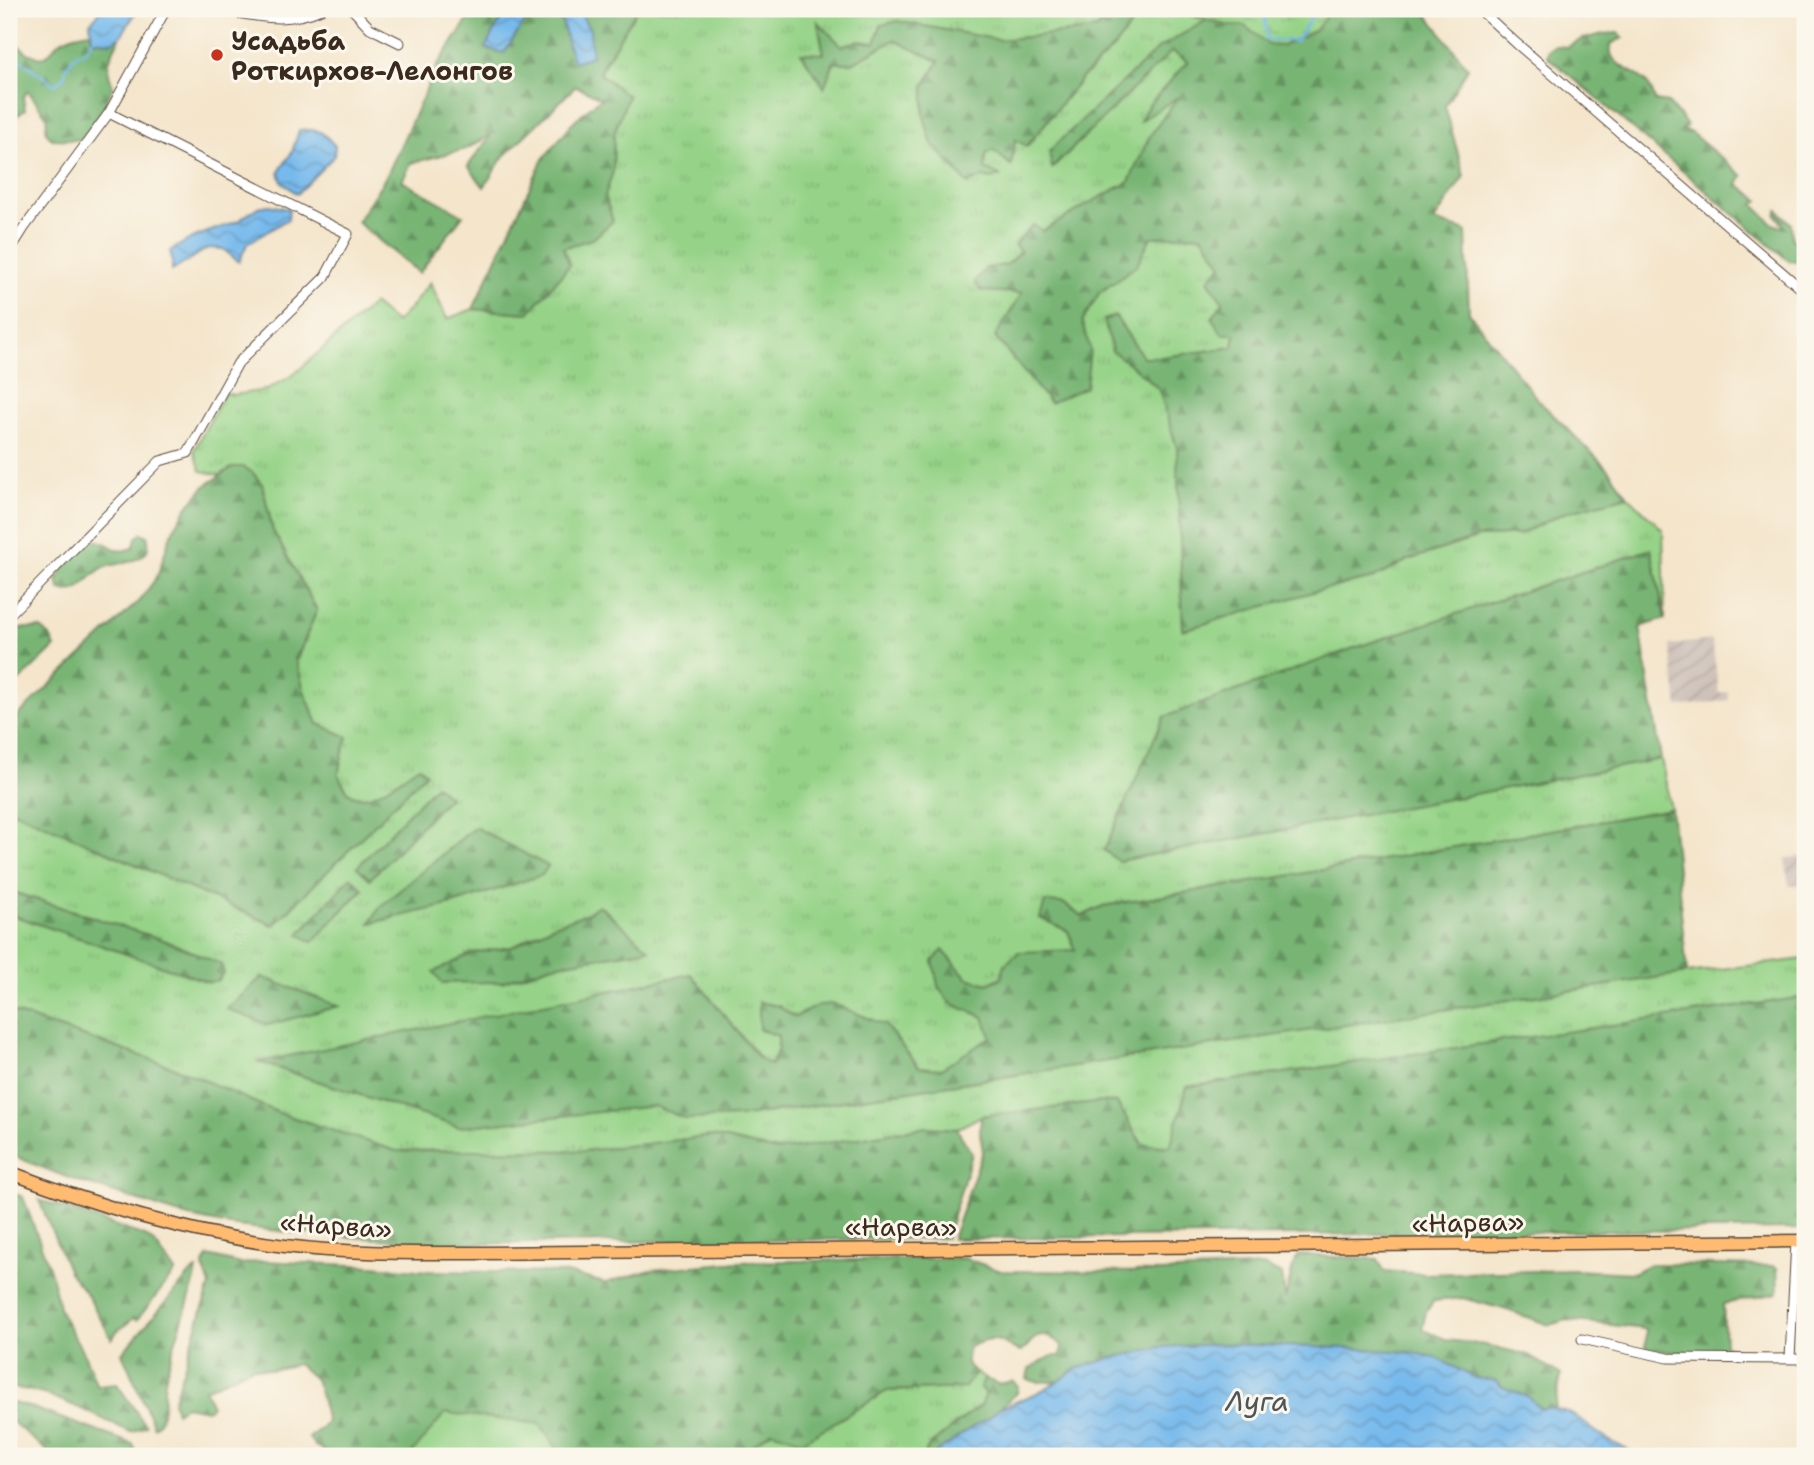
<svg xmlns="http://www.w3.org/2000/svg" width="1814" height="1465" font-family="'Shantell Sans',sans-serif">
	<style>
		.industrial { fill: url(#industrial-furrows) }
		.grass { fill: url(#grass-tufts); stroke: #687e53; stroke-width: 2; fill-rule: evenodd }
		.forest { fill: url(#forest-firs); stroke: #5a7049; stroke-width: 2 }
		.wetland { fill: url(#wetland-marsh); stroke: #687e53; stroke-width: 2 }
		.park { fill: #96d388; stroke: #687e53; stroke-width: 2 }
		.water { fill: url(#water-waves); stroke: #587285; stroke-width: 2 }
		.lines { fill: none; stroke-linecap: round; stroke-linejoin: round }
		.stream { stroke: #76b9ec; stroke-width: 2.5 }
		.minor-casing { stroke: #574638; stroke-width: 11 }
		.highway-casing { stroke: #574638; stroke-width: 15 }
		.minor { stroke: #fff; stroke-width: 9 }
		.highway { stroke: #ffbb71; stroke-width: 12 }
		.poi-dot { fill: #c8321e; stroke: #fbf7ec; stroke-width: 2.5 }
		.labels { text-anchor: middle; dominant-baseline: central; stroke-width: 6; stroke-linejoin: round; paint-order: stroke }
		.poi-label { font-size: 26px; font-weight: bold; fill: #3b2a1e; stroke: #fbf7ec; text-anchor: start }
		.street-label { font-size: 26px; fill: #3b2a1e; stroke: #fbf7ec }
		.water-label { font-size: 28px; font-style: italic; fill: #4d555c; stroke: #fbf7ec }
	</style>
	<defs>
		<pattern id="industrial-furrows" width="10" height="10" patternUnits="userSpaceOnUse" patternTransform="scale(1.75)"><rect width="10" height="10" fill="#cec1ba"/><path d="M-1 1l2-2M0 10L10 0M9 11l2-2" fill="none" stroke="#b2a69f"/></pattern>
		<pattern id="grass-tufts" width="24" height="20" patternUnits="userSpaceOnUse" patternTransform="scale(1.75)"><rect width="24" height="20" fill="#96d388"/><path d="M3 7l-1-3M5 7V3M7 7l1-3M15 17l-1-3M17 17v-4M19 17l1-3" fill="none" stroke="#82b575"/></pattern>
		<pattern id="forest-firs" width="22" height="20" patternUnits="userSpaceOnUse" patternTransform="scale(1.75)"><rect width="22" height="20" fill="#78b574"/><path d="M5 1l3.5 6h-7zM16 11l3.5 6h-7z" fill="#64935f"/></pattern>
		<pattern id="wetland-marsh" width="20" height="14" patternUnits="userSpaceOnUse" patternTransform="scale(1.75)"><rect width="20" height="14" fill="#96d388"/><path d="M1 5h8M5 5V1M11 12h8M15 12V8" fill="none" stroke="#82b575"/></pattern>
		<pattern id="water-waves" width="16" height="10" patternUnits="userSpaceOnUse" patternTransform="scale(1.75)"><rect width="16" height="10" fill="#76b9ec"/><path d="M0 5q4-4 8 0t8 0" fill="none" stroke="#6297bf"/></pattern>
	</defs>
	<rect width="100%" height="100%" fill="#fbf7ec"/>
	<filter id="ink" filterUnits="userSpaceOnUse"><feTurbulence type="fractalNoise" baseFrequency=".0143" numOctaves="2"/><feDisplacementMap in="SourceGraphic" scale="14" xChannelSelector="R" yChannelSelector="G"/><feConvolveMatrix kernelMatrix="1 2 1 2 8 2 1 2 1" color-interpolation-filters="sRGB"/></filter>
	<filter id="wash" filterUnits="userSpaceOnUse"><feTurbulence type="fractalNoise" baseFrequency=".00686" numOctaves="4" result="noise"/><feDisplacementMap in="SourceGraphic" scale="28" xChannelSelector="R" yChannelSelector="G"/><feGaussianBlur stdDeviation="1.57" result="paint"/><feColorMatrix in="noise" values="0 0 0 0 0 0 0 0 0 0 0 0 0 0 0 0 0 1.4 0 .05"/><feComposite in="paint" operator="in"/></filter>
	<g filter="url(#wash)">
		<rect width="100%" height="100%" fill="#f4e5cb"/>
		<g class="industrial">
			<path d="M1712,640L1719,693L1728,692L1729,700L1678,707L1670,645Z"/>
			<path d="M1802,856L1805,884L1789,886L1785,859Z"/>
		</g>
		<g class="grass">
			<path d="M637,9H1112L1098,29L1000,40L897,21L875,43L858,41L842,46L818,23L824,55L803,53L824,86L834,63H852L894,40L939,61L924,86L983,177L991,179L998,175L985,169L986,154L993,150L1011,165L1015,139L1027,146L1081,79L1114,47L1138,16L1147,9H1171L1172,15L1187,14L1207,20L1159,48L1053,168L1171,51L1188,61L1148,106L1142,120L1179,95L1150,136L1129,182L1097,199L1043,231L1006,265L986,268L981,291L1023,293L1090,349L1082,322L1099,293L1137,265L1151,236L1202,235L1223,265V302L1236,334L1233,347L1163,357H1143L1115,316L1137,370L1159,389L1177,448L1183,630L1316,591L1374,578L1408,560L1479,537L1520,534L1566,512L1628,496L1663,530L1665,619L1651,549L1104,850L1119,861L1661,759L1671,809L1312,872L1103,906L1082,916L1063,903L1040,918L1068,931L1075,950L1051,952L987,984L967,978L952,960L950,1003L984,1017L991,1037L941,1070L919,1067L885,1025L819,1005L795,1017L778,1006V1050L771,1065L759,1058L690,974L261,1063L459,1127L654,1106L686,1119L738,1117L1687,973L1805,959V997L1187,1087L1171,1147L1142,1144L1117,1103L981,1116L957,1129L927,1127L777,1151L713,1136L584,1151L473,1150L396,1151L279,1113L176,1068L9,1011V914L209,982L196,953L81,913L9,891V809L274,925L373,796C356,801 343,794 339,776C338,767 345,746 347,737L318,724L304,691L296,661L317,610L273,531L262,484L233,467L220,475L201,471L194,450L225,393L234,395L266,390L292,376L373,304L396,323L411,307L430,282L447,319L473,309L529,313L562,248L594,238L605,196L613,171L614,133L628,96L599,73ZM542,875L452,904L370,923ZM351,878L363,890L312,941ZM599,905L647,949L553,965L501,982L472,953L512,947L552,926L588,913Z"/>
			<path d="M976,1373L985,1379L980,1387L986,1393L982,1404L930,1445L923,1456H738L772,1431L803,1441L887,1391L964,1388Z"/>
		</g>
		<g class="forest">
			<path d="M475,9H507L486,47L504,52L525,21L546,9L562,21L568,46L590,30L578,9H637L599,73L628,96L614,133L613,171L605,196L613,221L594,238L563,248L570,265L529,313L473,309L543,159L575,120L601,98L576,86L503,157L484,187L468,166L491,135L466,149L411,163L402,181L463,215L419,273L357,222L388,173L437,66Z"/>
			<path d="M1112,9H1147L1138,16L1114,47L1081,79L1027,146L1015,140L1011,165L993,150L986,154L985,169L1000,176L991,179L983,177L968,184L931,142L924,116V86L939,61L894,40L852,63H834L824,87L801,53L824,54L818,22L842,46L858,41L875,43L881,25L897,21L1000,40L1097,29Z"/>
			<path d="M1327,9H1423L1468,68L1445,106L1464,176L1434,221L1466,231L1469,313L1538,400L1606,467L1628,496L1566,512L1520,534L1479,537L1408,560L1374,578L1316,591L1183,630L1177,448L1159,389L1137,370L1112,351L1104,320L1115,316L1143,357H1163L1233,347L1235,334H1222L1212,318L1223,302L1208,280L1222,265L1202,235L1151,237L1137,265L1099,293L1082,322L1090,349L1086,387L1050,403L995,337L1022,293L981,291L975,282L986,268L1006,265L1021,252L1014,245L1033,225L1043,231L1097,199L1129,182L1150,136L1178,97L1140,121L1148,106L1188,62L1172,51L1052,168L1049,151L1159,48L1207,20L1230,26H1245L1269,45L1324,20Z"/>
			<path d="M90,32L92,40L111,42L121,36C111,55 103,65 113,86C105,107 94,123 81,140L52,139L46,132L47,117L28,91L23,97L25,110L9,121V38L28,53L40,58C52,54 49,52 57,44C66,36 79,34 90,32Z"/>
			<path d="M1618,33L1623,38L1612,43C1604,65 1633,69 1645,81C1651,87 1653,93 1655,101L1668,103L1687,125L1683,130L1691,133L1743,176L1738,184L1759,200L1754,205L1773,224L1785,228L1776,215L1778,210L1791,224L1792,239L1805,248V263L1802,261H1789L1547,56L1548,50L1554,46L1567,47L1583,39L1603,34Z"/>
			<path d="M233,467H244L253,473L262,484L273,531L317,610L296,661L304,691L318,724L348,737C345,746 338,766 339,775C340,779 342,782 344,785C358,817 401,777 419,766L426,773L274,925L9,809V724L140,600L157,577L171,534L188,506L205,486Z"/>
			<path d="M142,533L147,536C156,565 118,561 103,568C86,576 82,596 60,590L57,580C64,567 83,534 102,542C117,548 115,554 133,548L137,537Z"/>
			<path d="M1651,549L1665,619L1640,627L1661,759L1118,861L1104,850L1164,717L1351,649Z"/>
			<path d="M21,628H41L50,636L55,647L9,691V632Z"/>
			<path d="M436,785L449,797L370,879L357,867Z"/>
			<path d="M1671,809L1687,973L738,1117L686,1119L654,1106L459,1127L259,1062L691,974L759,1058L771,1065L778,1050V1036L759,1029V1002L778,1006L795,1017L819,1005L834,1004L885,1025L919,1067L941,1069L991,1037L984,1017L950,1003L938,986L933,961L943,950L967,978L987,984L1002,978L1004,965L1019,952L1075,950L1068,931L1040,918L1045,902L1063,903L1082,916L1103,906L1312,872Z"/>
			<path d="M475,827L548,866L542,875L452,904L370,923L380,907Z"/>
			<path d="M351,877L363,889L312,942L299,934Z"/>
			<path d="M9,891L164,940L221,964L224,973L217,981L209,982L9,914Z"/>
			<path d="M599,905L649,949L553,965L501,982L442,983L434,972L472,953L512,947L552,926L588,913Z"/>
			<path d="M262,977L339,1006L268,1025L227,1009Z"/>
			<path d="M1805,997V1229L952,1239L983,1151L980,1133L981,1116L1103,1102L1117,1103L1142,1144L1170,1147L1187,1087Z"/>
			<path d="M9,1011L176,1068L279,1113L396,1151L473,1150L584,1151L713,1136L777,1151L927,1127L957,1129L972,1154L946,1238L448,1244L286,1232L229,1225L189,1217L66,1177L9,1154Z"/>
			<path d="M9,1192L23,1197L50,1270L60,1311L85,1356L97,1386L117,1384L146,1426L131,1432C99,1418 43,1387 9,1388Z"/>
			<path d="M39,1200L68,1209L147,1237L157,1246L175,1272L137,1320L134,1318L117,1331L112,1339L86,1293L69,1272Z"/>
			<path d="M1299,1255L1378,1259L1384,1271L1426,1274L1574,1270L1633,1273L1650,1264L1773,1266L1777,1268L1778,1293L1723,1304L1725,1345L1737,1350L1736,1355L1671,1352L1646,1348V1329L1567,1320L1549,1325L1507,1310L1463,1298L1434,1301L1426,1312L1422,1329L1447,1340L1485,1345L1528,1355L1561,1375L1555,1408L1551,1407L1541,1409L1529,1397L1502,1387L1497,1381L1475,1378L1434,1357L1408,1352L1345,1348L1221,1344L1162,1347L1112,1358L1076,1369L1059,1381L1037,1382L1027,1379L1029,1369L1052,1356H1061L1062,1345C1054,1339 1043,1332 1034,1339C1027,1344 1028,1349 1020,1352C996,1339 996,1335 969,1347C966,1359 964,1365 976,1373L964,1388L887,1391L803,1441L772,1431L738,1456H562L540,1424L445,1413L410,1456H323L324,1450L315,1446L309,1438L327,1423L321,1397L315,1379L298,1364L272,1370L253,1367L205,1389L212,1406L207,1410L185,1406L176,1412L173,1402L210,1285L203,1267L208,1256L241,1264L261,1261L372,1266L428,1271L567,1273L605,1283L651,1270L738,1262L964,1258L1001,1271L1162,1272L1263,1266L1282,1274L1285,1299L1294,1263Z"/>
			<path d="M197,1270C189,1308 172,1343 165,1381C162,1395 167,1417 154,1427L122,1353L191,1273Z"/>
			<path d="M985,1379L999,1384L1013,1381L1018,1387L1017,1393L988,1419L972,1427L932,1456H923L930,1445L982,1404L986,1393L980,1387Z"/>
			<path d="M9,1402L33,1408L133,1444L137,1456H134L131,1452L128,1454V1456H53L9,1419Z"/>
		</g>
		<path class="wetland" d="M1171,9H1327L1324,20L1315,30L1283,46L1269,45L1245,26H1230L1187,14L1172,15Z"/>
		<path class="park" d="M445,1413L540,1424L562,1456H410Z"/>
		<g class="water">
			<path d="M99,9H138L121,36L112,42L92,40L90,22L98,15Z"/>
			<path d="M507,9H545L525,21L504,53L485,48Z"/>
			<path d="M546,9H578L590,30L592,56L574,62L568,46L562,21Z"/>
			<path d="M299,130C319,129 322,131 335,146L334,156L297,194L282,182L279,172L292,152Z"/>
			<path d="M269,205L289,209L288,219L247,244L239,262L223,249L208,248L172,271V259L170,251L192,238L238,221L258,207Z"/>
			<path d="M1221,1344L1345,1348L1408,1352L1435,1357L1475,1378L1497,1381L1502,1387L1529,1397L1541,1409C1567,1403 1585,1426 1605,1438C1617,1445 1629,1450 1640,1456H932L972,1427L988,1419L998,1409L1037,1393L1059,1381L1076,1369L1112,1358L1162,1347Z"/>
		</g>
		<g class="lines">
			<g class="stream">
				<path d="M1264,9L1267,40L1296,41L1317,9"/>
				<path d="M9,52L55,85L64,77L66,68L77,53L85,52L92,40"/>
			</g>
		</g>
	</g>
	<g filter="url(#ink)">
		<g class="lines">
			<defs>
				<g id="minor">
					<path d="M217,9C253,16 287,25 321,9"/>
					<path d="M352,9L370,28L400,43"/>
					<path d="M1479,9L1516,43L1805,292"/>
					<path d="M9,252L24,228L109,113L166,9"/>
					<path d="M9,615L160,461L188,453L238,363L325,277L348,234L109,113"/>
					<path d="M1582,1339L1668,1358L1805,1359"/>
					<path d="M1790,1358L1796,1242"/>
				</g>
				<path id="highway" d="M9,1172C97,1206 191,1234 285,1246C350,1254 416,1253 482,1253L1805,1241"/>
			</defs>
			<use href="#minor" class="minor-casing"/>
			<use href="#highway" class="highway-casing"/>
			<use href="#minor" class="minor"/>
			<use href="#highway" class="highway"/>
		</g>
	</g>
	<circle class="poi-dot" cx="217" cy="55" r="7"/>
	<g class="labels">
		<g class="poi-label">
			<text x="231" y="40">Усадьба<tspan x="231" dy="30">Роткирхов-Лелонгов</tspan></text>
		</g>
		<g class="street-label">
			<text transform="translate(1468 1222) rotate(-1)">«Нарва»</text>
			<text transform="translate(336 1225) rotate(4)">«Нарва»</text>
			<text x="901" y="1226">«Нарва»</text>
		</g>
		<g class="water-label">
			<text x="1257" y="1401">Луга</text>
		</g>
	</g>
	<rect width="1814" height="1465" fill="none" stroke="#fbf7ec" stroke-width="35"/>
</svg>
